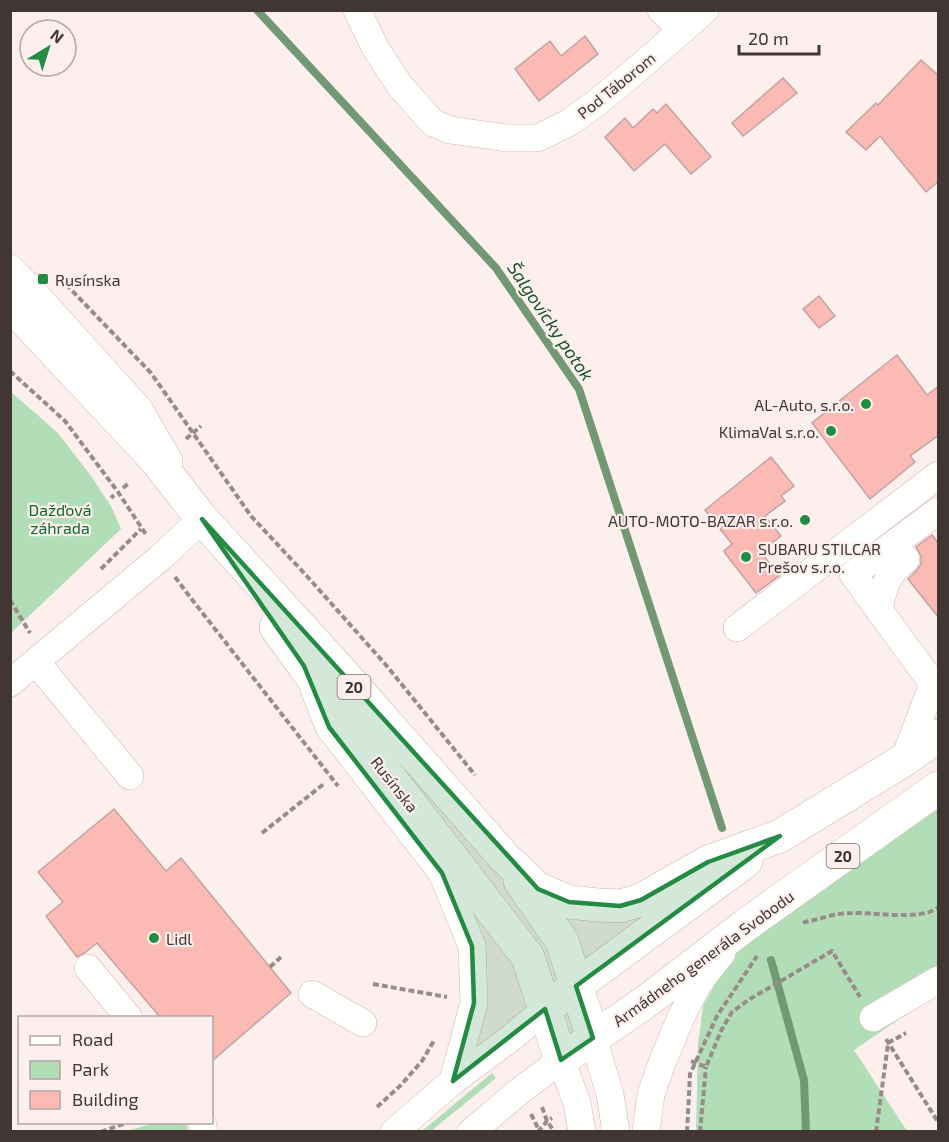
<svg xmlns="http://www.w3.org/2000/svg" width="949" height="1142" font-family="'Exo 2',sans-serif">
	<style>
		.green { fill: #b1ddb7 }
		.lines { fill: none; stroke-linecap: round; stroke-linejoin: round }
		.stream { stroke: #729974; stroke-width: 8 }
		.building { fill: #fbbab4; stroke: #c2a3a0; stroke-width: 1.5 }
		.minor-casing { stroke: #d4b5b2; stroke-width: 28 }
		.major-casing { stroke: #d4b5b2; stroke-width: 34 }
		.path { stroke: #988c8a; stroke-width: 4; stroke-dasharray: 6 3; stroke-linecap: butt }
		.minor { stroke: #fff; stroke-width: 27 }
		.major { stroke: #fff; stroke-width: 33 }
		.marked { fill: #238c42; fill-opacity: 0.2; stroke: #238c42; stroke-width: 4.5; stroke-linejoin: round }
		.poi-dot { fill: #238c42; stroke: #fcefee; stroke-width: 2 }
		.labels { text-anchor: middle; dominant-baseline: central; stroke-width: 4.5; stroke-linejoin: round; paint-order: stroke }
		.shield { fill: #fcefee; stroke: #7a6e6c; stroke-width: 1.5 }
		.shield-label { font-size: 15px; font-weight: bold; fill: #423634 }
		.street-label { font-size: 16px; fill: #423634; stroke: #fcefee }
		.poi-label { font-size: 16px; fill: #423634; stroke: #fcefee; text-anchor: start }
		.park-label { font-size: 16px; fill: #0a6a2c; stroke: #fcefee }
		.water-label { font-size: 18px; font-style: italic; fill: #155728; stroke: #fcefee }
	</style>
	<rect width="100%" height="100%" fill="#fcefee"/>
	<g class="green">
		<path d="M11,392L58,433L91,476L111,506L121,529L11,633Z"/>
		<path d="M938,800V993L854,1050L907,1131L696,1132L698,1045L703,1006L725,966L765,913Z"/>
		<path d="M492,1073L496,1078L431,1131H422Z"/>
		<path d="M155,1123H186L188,1131H127Z"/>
	</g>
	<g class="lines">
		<g class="stream">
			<path d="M257,10L496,268L579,389L722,828"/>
			<path d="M771,960L804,1080L806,1132"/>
		</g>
	</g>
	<g class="building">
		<path d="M585,36L598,54L539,101L515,69L550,41L561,56Z"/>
		<path d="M921,60L939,76V181L926,192L880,136L866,150L846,132L876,103L878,105Z"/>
		<path d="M783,78L797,93L743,136L732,123Z"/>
		<path d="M666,104L711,157L691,174L665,144L634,171L605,137L625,118L633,128L653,109L657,113Z"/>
		<path d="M819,296L835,316L819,328L803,309Z"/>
		<path d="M897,355L927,395L939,386V435L910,456L915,462L870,499L812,423Z"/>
		<path d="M771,457L794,486L781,496L785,501L765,516L781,536L761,552L779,576L756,593L725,553L724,551L732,544L705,510Z"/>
		<path d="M932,535L939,544V618L908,579L917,570L921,564V556L916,547Z"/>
		<path d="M114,809L166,871L181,858L291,993L212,1061V1017H160L97,943L86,952L77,957L46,916L63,902L38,872Z"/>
	</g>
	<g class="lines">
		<defs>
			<g id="minor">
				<path d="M357,10L376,49L400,86L433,123L450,130L507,138H538L570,122L595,104L634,72L705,10"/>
				<path d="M661,10L682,30"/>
				<path d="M10,268L39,298L139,409L169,461"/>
				<path d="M879,611C883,587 887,574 906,559"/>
				<path d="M737,628L938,475"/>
				<path d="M36,662L130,776"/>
				<path d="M10,683L161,557L202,519L193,503"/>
				<path d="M933,684L853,574L938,511"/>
				<path d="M314,689L329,727L442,873L472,946L474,1003L453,1081"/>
				<path d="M904,760L933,684L938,679"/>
				<path d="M88,968L129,1018"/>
				<path d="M312,994L363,1023"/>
				<path d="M873,1018L938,980"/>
				<path d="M593,1038L610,1094L616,1132"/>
				<path d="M202,1122L204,1132"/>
				<path d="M394,1132L453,1081L511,1038L545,1009"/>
				<path d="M471,1132L521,1090L561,1060L577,1103L582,1132"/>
				<path d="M646,1132L651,1094L662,1063L681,1017L699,982L722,953"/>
			</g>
			<g id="major">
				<path d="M10,304L157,461L202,519L345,676L504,857L538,889L569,902L598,905L620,906L641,900L708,862L780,836L904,760L938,736"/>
				<path d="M276,627L304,666L528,957L561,1060L647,1001L747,924L938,788"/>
				<path d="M520,881L562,941L593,1038"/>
				<path d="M545,1009L626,949L746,861"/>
			</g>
		</defs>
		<use href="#minor" class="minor-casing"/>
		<use href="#major" class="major-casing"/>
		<g class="path">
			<path d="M60,278L151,373L251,516L305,574L386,665L475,775"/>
			<path d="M10,371L65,421L118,492L147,536"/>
			<path d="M186,439L201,426"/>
			<path d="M123,488L129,483"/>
			<path d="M111,498L114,495"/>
			<path d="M101,569L141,529"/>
			<path d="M175,577L190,597L338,786"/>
			<path d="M10,600L30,633"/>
			<path d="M262,833L325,783"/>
			<path d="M803,923L805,922C820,919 836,913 851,913C875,912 918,921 938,908"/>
			<path d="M270,967L281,957"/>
			<path d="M373,984L447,997"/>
			<path d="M886,1039L938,1122"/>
			<path d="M888,1043L906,1033"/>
			<path d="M691,1061L706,1067L721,1031L732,1012L750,999L832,951L860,997"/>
			<path d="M377,1107L400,1086L422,1061L435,1039"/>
			<path d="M542,1107L547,1121L553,1130"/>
			<path d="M531,1114L539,1130"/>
			<path d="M101,1132L129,1122"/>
			<path d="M538,1132L547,1121L552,1118"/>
			<path d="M687,1132L690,1074L717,1016L757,956"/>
			<path d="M700,1132L706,1067"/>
			<path d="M876,1132L888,1044"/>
		</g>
		<use href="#minor" class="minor"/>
		<use href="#major" class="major"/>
	</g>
	<path class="marked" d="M202,519L538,889L569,902L620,906L641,900L708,862L780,836L576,986L593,1038L561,1060L545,1009L453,1081L474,1003L472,946L442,873L329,727L304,666Z"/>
	<g class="poi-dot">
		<rect x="37" y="273" width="12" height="12" rx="3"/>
		<circle cx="866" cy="404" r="6"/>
		<circle cx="831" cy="431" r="6"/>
		<circle cx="805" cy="520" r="6"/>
		<circle cx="746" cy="557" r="6"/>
		<circle cx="154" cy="938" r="6"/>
	</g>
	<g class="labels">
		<g class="shield">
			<rect x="337.5" y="675" width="33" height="24" rx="4.5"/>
			<rect x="826.5" y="844" width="33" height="24" rx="4.5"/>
		</g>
		<g class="shield-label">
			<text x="354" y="687">20</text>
			<text x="843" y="856">20</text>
		</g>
		<g class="street-label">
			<text transform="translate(616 85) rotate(-39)">Pod Táborom</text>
			<text transform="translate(395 784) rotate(52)">Rusínska</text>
			<text transform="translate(703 958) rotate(-36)">Armádneho generála Svobodu</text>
		</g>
		<g class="poi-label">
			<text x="55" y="279">Rusínska</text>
			<text x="854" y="404" text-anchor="end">AL-Auto, s.r.o.</text>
			<text x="819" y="431" text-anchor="end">KlimaVal s.r.o.</text>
			<text x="793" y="520" text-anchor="end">AUTO-MOTO-BAZAR s.r.o.</text>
			<text x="758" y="548">SUBARU STILCAR<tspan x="758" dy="18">Prešov s.r.o.</tspan></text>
			<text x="166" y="938">Lidl</text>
		</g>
		<g class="park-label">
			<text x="60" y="509">Dažďová<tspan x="60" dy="18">záhrada</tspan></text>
		</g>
		<g class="water-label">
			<text transform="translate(551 321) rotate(56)">Šalgovícky potok</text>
		</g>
	</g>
	<rect width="949" height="1142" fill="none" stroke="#423634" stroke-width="24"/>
	<rect x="18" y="1016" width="195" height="108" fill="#fcefee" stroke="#b2a5a4" stroke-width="1.5"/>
	<rect x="30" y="1036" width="30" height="9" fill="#ffffff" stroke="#b2a5a4" stroke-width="1.5"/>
	<text x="72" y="1046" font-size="18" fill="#423634">Road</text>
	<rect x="30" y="1061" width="30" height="18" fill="#b1ddb7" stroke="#b2a5a4" stroke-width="1.5"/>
	<text x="72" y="1076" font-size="18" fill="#423634">Park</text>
	<rect x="30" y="1091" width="30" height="18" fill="#fbbab4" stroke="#b2a5a4" stroke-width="1.5"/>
	<text x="72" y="1106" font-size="18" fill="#423634">Building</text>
	<g transform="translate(48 48) rotate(38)"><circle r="28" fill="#fcefee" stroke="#b2a5a4" stroke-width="1.5"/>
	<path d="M0-4.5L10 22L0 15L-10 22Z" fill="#238c42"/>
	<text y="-9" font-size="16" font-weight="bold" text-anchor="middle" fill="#423634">N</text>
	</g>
	<path d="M739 45v9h80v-9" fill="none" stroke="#423634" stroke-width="3"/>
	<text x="748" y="45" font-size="18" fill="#423634" stroke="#fcefee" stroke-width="4.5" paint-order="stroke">20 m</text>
</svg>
